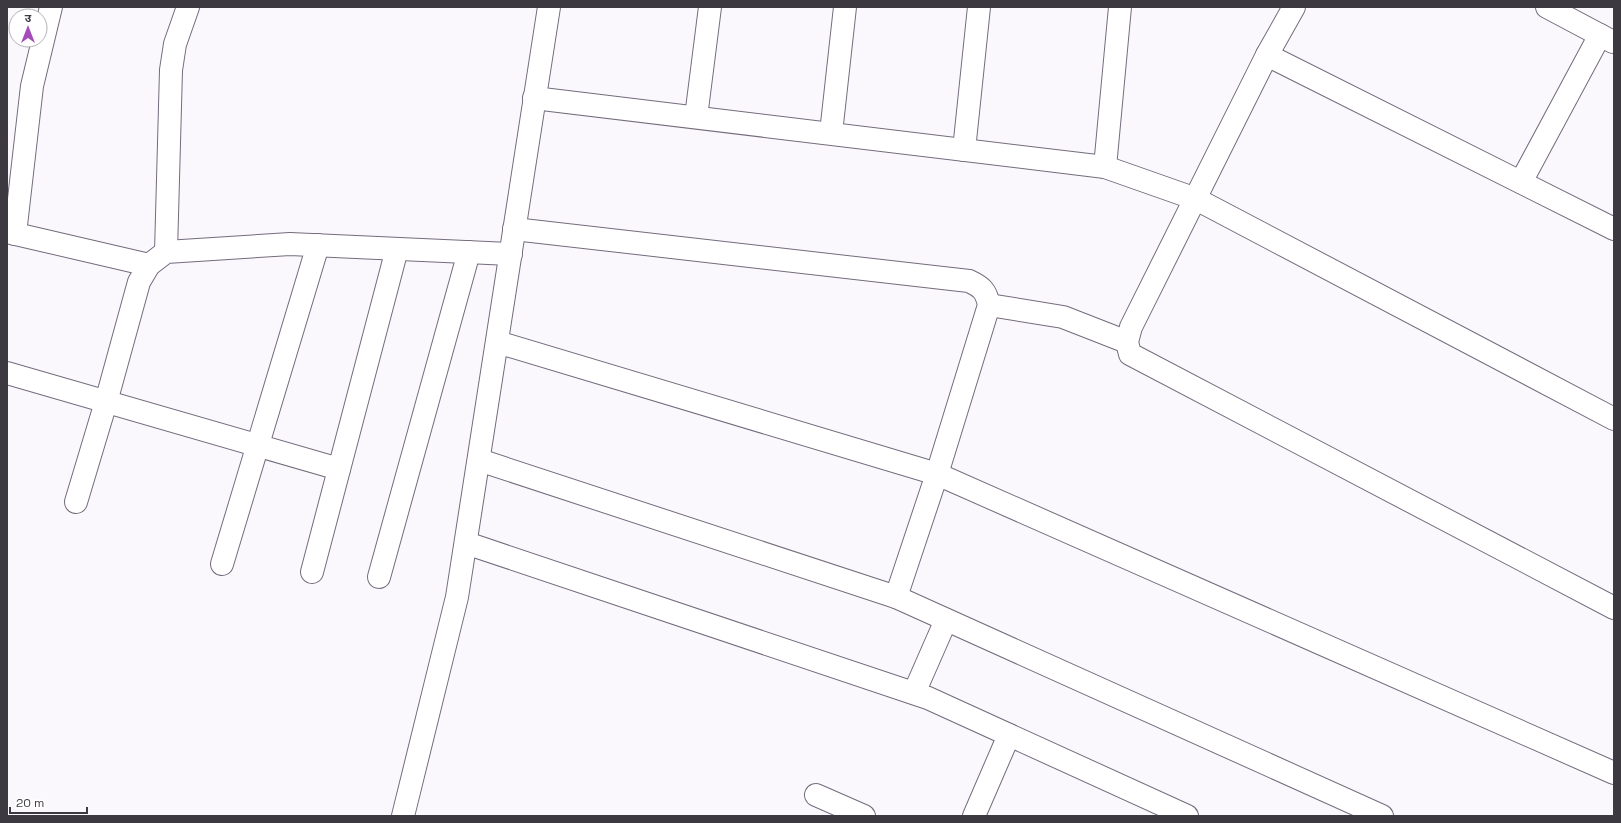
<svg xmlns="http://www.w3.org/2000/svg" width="1621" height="823" font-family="'Space Grotesk','Noto Sans Devanagari',sans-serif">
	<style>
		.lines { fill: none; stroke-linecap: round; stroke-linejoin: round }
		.street-casing { stroke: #746b7d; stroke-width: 24 }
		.street { stroke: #fff; stroke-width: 22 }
	</style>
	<rect width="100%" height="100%" fill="#faf8fc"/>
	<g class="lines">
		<defs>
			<g id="street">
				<path d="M1294,7L1267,55L1131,327L1127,342L1130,354L1614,608"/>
				<path d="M1547,7L1613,42"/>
				<path d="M1267,55L1614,229"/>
				<path d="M534,98L1105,167L1196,199L1614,419"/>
				<path d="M696,117L710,7"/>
				<path d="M831,133L845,7"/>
				<path d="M964,150L979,7"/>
				<path d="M1105,167L1120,7"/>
				<path d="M1521,182L1600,35"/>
				<path d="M514,229L969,281C982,287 986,291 989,305L937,474L896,597"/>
				<path d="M7,232L149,265"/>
				<path d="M15,234L32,86L51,7"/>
				<path d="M166,252L171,70L175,44L188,7"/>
				<path d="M989,305L1063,317L1127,342"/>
				<path d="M497,342L937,474L1614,773"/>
				<path d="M7,373L339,469"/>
				<path d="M479,460L896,597L1382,816"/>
				<path d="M76,502L106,402L139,282L149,265L166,252L290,244L511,254"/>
				<path d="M466,543L928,698L1187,816"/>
				<path d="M222,564L318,245"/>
				<path d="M312,572L397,249"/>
				<path d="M379,577L469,252"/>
				<path d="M914,693L946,620"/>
				<path d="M816,795L864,816"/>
				<path d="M403,816L457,597L549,7"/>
				<path d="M974,816L1009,735"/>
			</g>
		</defs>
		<use href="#street" class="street-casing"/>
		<use href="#street" class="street"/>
	</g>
	<rect width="1621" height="823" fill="none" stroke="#3d3941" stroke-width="16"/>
	<g transform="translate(28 28)"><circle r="19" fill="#ffffff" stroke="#b1b0b3"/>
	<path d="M0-3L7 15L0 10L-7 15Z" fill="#a44dba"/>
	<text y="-6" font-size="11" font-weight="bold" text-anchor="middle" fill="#3d3941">उ</text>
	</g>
	<path d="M10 807v6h77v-6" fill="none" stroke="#3d3941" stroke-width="2"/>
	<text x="16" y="807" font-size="12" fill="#3d3941" stroke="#ffffff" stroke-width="3" paint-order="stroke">20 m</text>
</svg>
